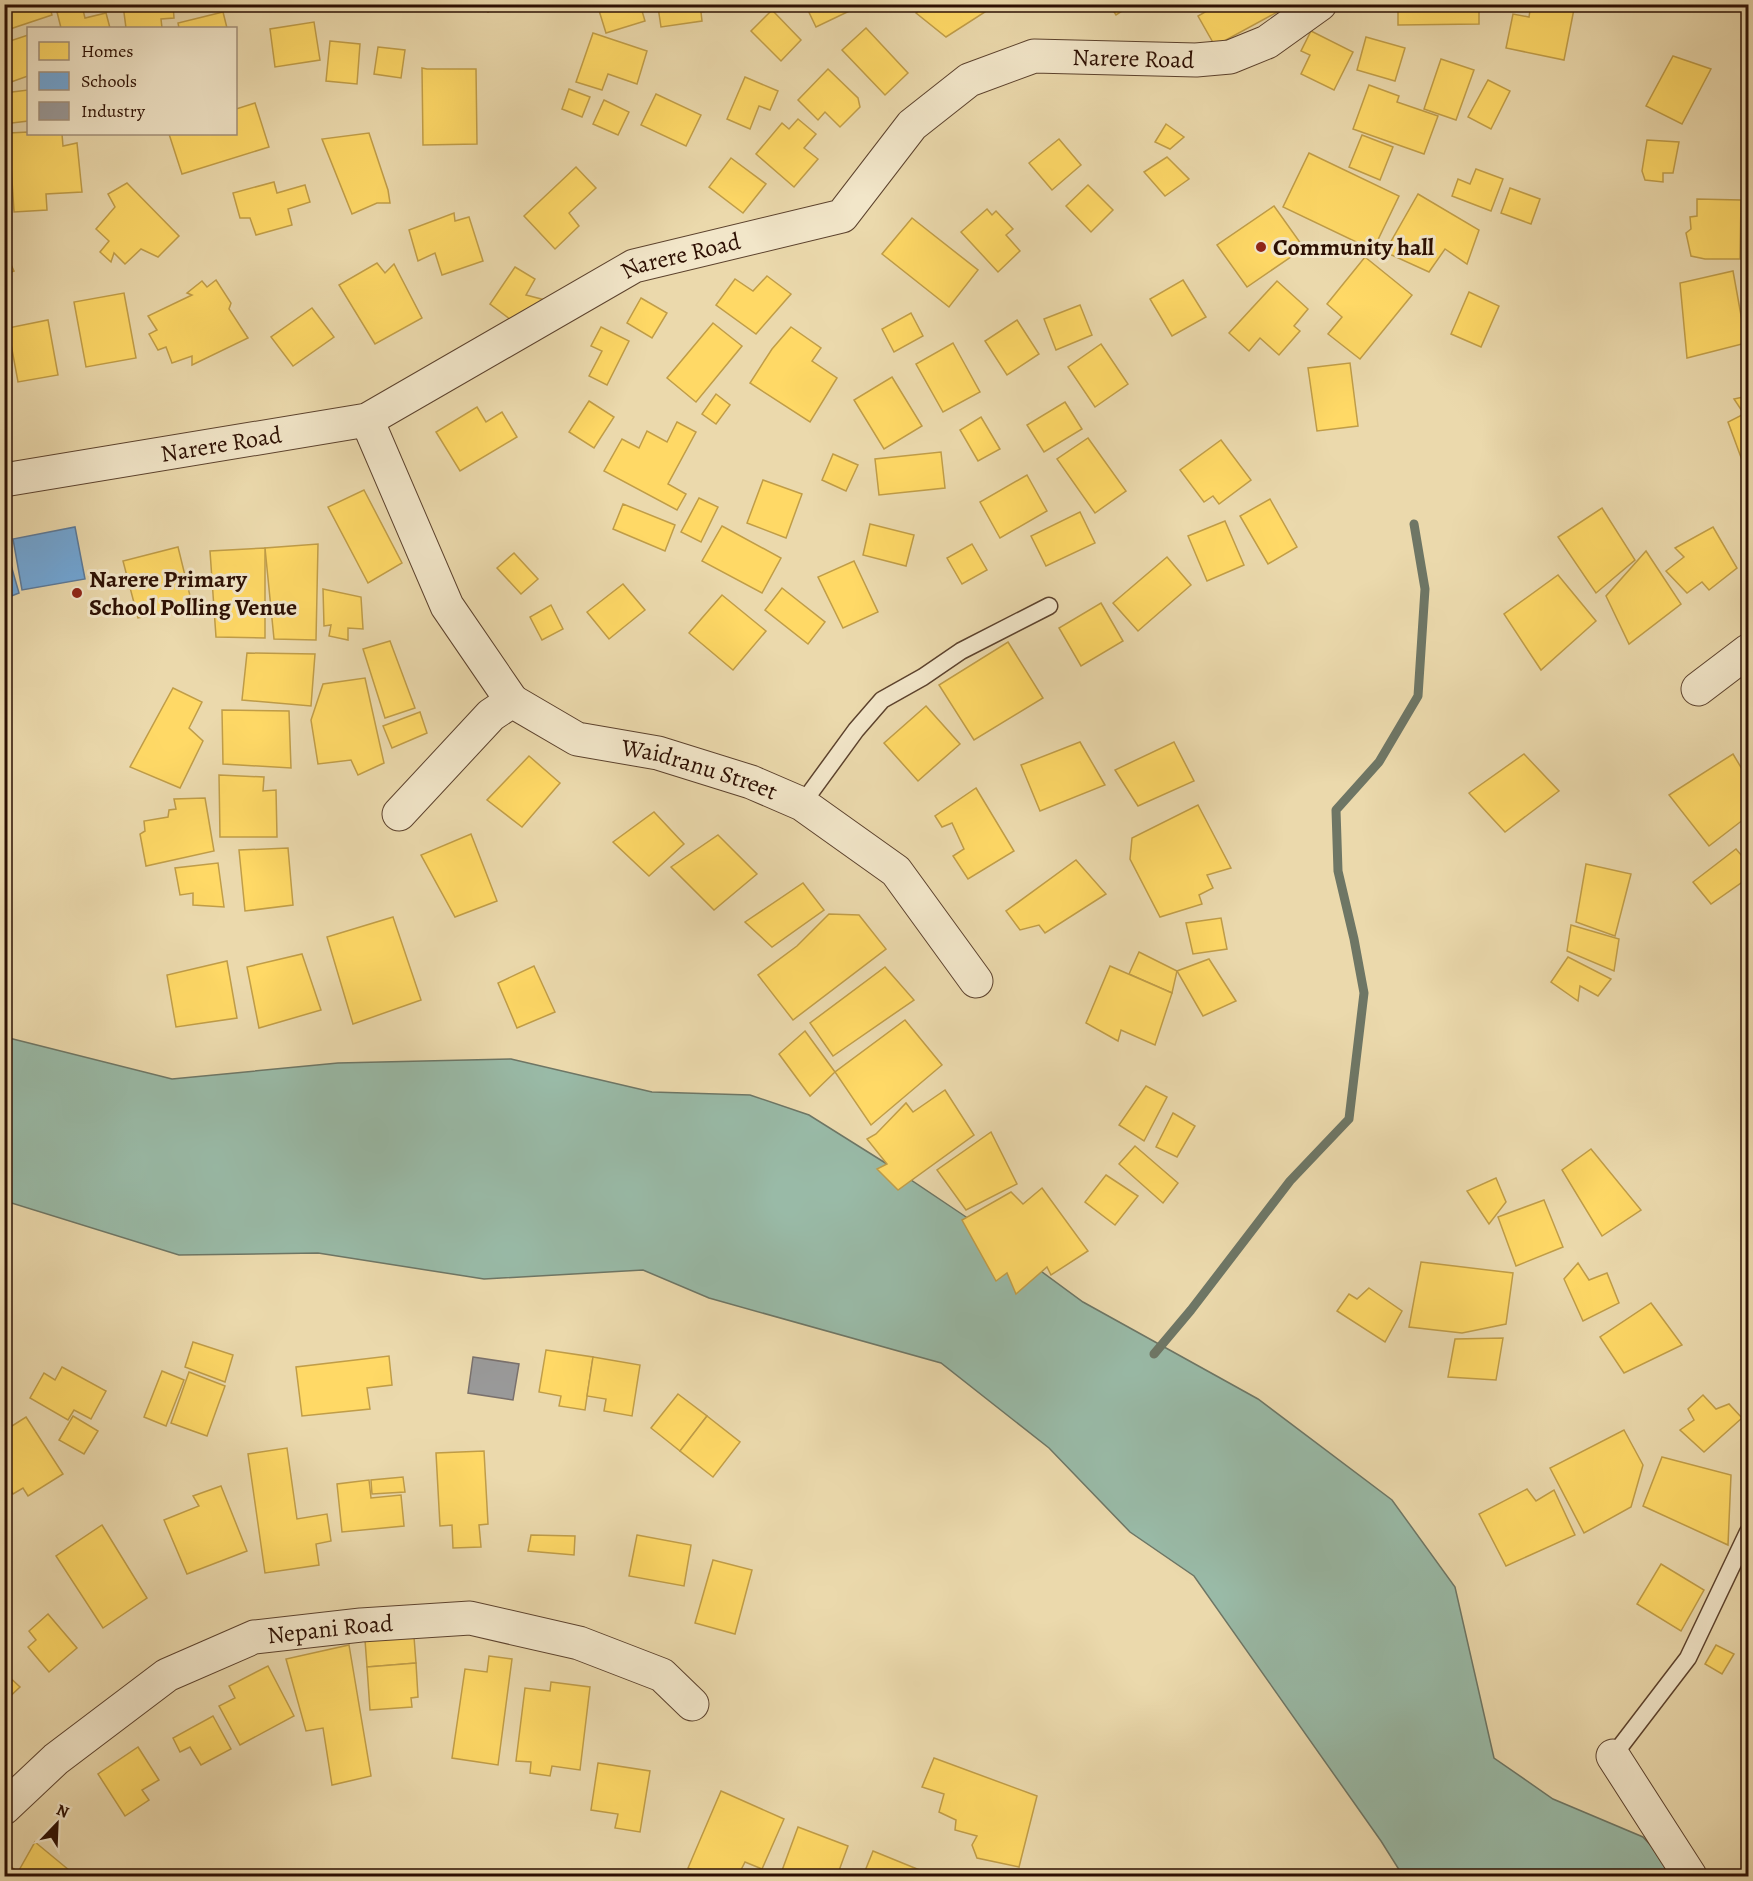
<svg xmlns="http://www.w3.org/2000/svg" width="1753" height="1881" font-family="Alegreya,serif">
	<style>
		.water { fill: #99baa7; stroke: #6e7665; stroke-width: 1.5 }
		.homes { fill: #ffd966; stroke: #c09d48; stroke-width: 1.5 }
		.schools { fill: #6fa8dc; stroke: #5b7a9b; stroke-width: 1.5 }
		.industry { fill: #999; stroke: #79706c; stroke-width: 1.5 }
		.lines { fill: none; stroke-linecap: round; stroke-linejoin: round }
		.stream { stroke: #6e7665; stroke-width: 9 }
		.service-casing { stroke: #5c422d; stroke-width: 19 }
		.minor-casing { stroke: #5c422d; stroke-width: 35 }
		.service { stroke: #f2e6c9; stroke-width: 16 }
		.minor { stroke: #f2e6c9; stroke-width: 33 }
		.poi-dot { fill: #8f2418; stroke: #f2e6c9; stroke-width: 2 }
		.labels { text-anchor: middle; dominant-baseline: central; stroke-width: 6; stroke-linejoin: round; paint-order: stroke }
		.street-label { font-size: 24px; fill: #2d1003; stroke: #f2e6c9 }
		.poi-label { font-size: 24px; font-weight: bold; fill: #2d1003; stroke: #f2e6c9; text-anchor: start }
	</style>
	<rect width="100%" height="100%" fill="#ebd9ac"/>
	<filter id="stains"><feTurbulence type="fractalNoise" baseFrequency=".00333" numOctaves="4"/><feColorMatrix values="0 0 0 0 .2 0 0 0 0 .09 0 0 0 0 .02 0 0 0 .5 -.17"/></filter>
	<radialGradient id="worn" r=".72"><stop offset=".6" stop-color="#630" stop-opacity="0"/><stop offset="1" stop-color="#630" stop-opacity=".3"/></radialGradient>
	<path class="water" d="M5,1037L172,1079L338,1063L511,1059L652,1092L750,1095L809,1115L887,1164L978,1225L1083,1302L1258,1399L1392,1500L1455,1587L1494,1758L1553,1799L1643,1837L1679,1876H1403L1381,1841L1194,1576L1130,1532L1049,1448L941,1363L709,1298L643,1270L484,1279L318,1253L179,1255L5,1201Z"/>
	<g class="homes">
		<path d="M4,4H49L52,15L10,29L4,13Z"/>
		<path d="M173,4L174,18L161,19L162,28H126L123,5Z"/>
		<path d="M184,4H221L185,11Z"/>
		<path d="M484,4H504L488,12Z"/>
		<path d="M597,4H640L645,21L606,33Z"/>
		<path d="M644,4H730L731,7L701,12L702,21L661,27L658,7L645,9Z"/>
		<path d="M805,4H864L816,27Z"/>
		<path d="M926,4H974L985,12L946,37L916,13Z"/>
		<path d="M1109,4H1133L1116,15Z"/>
		<path d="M1219,4H1292L1215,46L1198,16Z"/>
		<path d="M1414,4H1479V24L1398,25V10H1414Z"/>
		<path d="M1531,4H1575L1564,60L1506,48L1513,14L1529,17Z"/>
		<path d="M82,6L85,18L106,13L110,28H61L57,12Z"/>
		<path d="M772,10L801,40L781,61L751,31Z"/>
		<path d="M223,12L227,28H179L178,23Z"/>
		<path d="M314,22L320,60L275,67L270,29Z"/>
		<path d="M866,28L908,73L885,95L842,50Z"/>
		<path d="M1311,31L1353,52L1334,90L1301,74L1310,55L1301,51Z"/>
		<path d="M593,33L647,51L637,84L608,74L602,90L576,82Z"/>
		<path d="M28,35V76L11,82L4,62V43Z"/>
		<path d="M1366,37L1405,48L1395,81L1357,70Z"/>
		<path d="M330,41L360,44L357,84L326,81Z"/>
		<path d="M378,47L405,50L401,78L374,74Z"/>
		<path d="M1673,56L1711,69L1682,124L1646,106Z"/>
		<path d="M1441,59L1474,70L1456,120L1424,109Z"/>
		<path d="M422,68L427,69H476L477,144L423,145Z"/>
		<path d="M828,69L858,98L860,107L840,127L825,112L818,120L798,100Z"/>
		<path d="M745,77L778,91L770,110L759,106L750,129L727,119Z"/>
		<path d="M1488,80L1510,91L1491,129L1468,117Z"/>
		<path d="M1369,85L1399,96L1397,102L1438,116L1424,154L1353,129Z"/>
		<path d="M569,89L590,97L582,117L562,109Z"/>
		<path d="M28,90V121L4,124V93Z"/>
		<path d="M656,94L701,115L686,146L641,125Z"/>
		<path d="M604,100L629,112L618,135L593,124Z"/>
		<path d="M255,103L269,147L182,174L169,134H236V109Z"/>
		<path d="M798,119L816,134L804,148L818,159L794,187L756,154L782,123L789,129Z"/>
		<path d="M1166,124L1184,137L1170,149L1155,142Z"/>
		<path d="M28,132V134H62L63,146L77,143L82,192L46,194L47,210L14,212L9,133Z"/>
		<path d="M369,133L388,190L390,203H377L352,214L322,139Z"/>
		<path d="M1362,135L1393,147L1380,180L1349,167Z"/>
		<path d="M1059,139L1081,165L1052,190L1029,163Z"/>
		<path d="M1647,140L1679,142L1673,173H1663V182L1645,180L1642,171Z"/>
		<path d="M1309,153L1399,196L1373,250L1283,207Z"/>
		<path d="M1167,157L1189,179L1165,196L1144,172Z"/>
		<path d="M731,158L766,184L743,213L709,187Z"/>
		<path d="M576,167L596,188L569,213L579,226L555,249L524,216Z"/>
		<path d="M1476,169L1503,179L1491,211L1452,196L1458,179L1470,184Z"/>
		<path d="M274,182L277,193L305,185L310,202L288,209L292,225L256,235L250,218H240L233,193Z"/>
		<path d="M127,183L179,236L158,257L141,249L125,264L114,253L111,262L100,252L109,241L96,229L115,207L108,194Z"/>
		<path d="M1088,185L1113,210L1091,232L1066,206Z"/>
		<path d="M1510,188L1540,199L1531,224L1501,213Z"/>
		<path d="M1418,194L1479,230L1467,264L1445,249L1429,272L1385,252Z"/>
		<path d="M1697,199L1741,200L1740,259H1705L1691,256L1686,233L1691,229L1690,217L1697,216Z"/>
		<path d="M1274,206L1304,248L1247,287L1217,245Z"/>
		<path d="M987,209L992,215L996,211L1013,229L1006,235L1020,251L998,272L961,232Z"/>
		<path d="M454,213L455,221L469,217L483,261L442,275L435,253L418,261L409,230Z"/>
		<path d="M912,218L978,270L949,307L882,254Z"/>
		<path d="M4,250L14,271L4,275Z"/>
		<path d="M1365,257L1412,295L1360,359L1328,334L1342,317L1327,304Z"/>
		<path d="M377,263L385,273L394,264L422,318L375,344L339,285Z"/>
		<path d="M515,267L535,279L526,295L545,300L519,326L490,304Z"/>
		<path d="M1733,271L1746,343L1687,358L1680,283Z"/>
		<path d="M767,276L791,294L756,334L716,305L735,279L753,291Z"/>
		<path d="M216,280L231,303L229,309L248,338L192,365V356L172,363L166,347L158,350L149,334L157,330L148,316L192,295L187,293L202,281L207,287Z"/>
		<path d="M1183,280L1206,317L1172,336L1150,299Z"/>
		<path d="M1277,281L1308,309L1294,326L1300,331L1279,355L1260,338L1249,351L1229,333Z"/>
		<path d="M1469,292L1499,306L1481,347L1451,334Z"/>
		<path d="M124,293L136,358L86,367L74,302Z"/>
		<path d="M641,298L667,313L652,338L627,323Z"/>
		<path d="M1080,305L1092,335L1056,350L1044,319Z"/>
		<path d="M312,308L334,337L293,366L271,337Z"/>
		<path d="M911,313L923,336L894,352L882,329Z"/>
		<path d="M48,320L58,375L18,382L8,328Z"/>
		<path d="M1017,320L1039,354L1007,375L985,341Z"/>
		<path d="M713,323L742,346L696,402L667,378Z"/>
		<path d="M601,327L629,341L607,385L589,376L602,351L591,346Z"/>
		<path d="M791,327L821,348L812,361L837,378L810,422L750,383L772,349Z"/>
		<path d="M953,343L980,392L943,412L916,364Z"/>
		<path d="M1101,344L1128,384L1095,407L1068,367Z"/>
		<path d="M1350,363L1358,426L1317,431L1308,368Z"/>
		<path d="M892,377L922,426L884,449L854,400Z"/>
		<path d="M716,394L730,405L716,424L702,414Z"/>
		<path d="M1748,396V458L1742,460L1728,422L1744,414L1734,399Z"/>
		<path d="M589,401L614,417L594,448L569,432Z"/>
		<path d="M1065,402L1082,429L1044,452L1027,425Z"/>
		<path d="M477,407L486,422L502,412L517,437L460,471L436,432Z"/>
		<path d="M981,417L1000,449L978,461L960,430Z"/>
		<path d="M677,422L696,432L668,484L686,494L677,510L604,471L622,439L639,448L647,431L667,442Z"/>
		<path d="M1088,438L1126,491L1095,513L1057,459Z"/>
		<path d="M1221,440L1251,480L1219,504L1213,496L1204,502L1180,470Z"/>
		<path d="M941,452L945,488L879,495L875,459Z"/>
		<path d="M833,454L858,465L846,491L822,480Z"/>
		<path d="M1027,475L1047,511L1000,538L980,502Z"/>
		<path d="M763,480L802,494L786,538L747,523Z"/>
		<path d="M364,490L402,563L368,583L328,507Z"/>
		<path d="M699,498L718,507L701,542L681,532Z"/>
		<path d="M1270,499L1297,547L1268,564L1240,516Z"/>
		<path d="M623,504L675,525L665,551L613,529Z"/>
		<path d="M1602,508L1635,560L1596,593L1558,537Z"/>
		<path d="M1080,512L1095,543L1046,566L1031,536Z"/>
		<path d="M1225,521L1244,565L1207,581L1188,536Z"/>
		<path d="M870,524L914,535L906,566L863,555Z"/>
		<path d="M722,526L781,558L762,593L702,561Z"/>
		<path d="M1713,527L1737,568L1709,590L1702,582L1687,593L1666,571L1684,557L1675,548Z"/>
		<path d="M318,544L316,640L274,639L265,548Z"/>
		<path d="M972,544L987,570L962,584L947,558Z"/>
		<path d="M178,547L193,608L138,618L123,561Z"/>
		<path d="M265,548V638L216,637L210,551Z"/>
		<path d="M1646,551L1681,604L1629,644L1606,596Z"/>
		<path d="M514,553L538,579L521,594L497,568Z"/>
		<path d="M1167,557L1191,585L1138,631L1113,603Z"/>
		<path d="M854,561L878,612L843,628L818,577Z"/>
		<path d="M1558,575L1596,621L1541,670L1504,614Z"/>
		<path d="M623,584L645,610L609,639L587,612Z"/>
		<path d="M782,588L825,622L808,644L765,610Z"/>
		<path d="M323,589L361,597L363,629L348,628V640L329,636L331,625L324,626Z"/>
		<path d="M722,595L766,631L733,670L689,633Z"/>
		<path d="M1101,603L1123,641L1081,666L1059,628Z"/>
		<path d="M551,605L563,629L542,640L530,617Z"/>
		<path d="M390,641L415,708L385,718L363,649Z"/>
		<path d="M1008,642L1043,698L974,740L939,685Z"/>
		<path d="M247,653L315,654L311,706L242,700Z"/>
		<path d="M365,678L384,763L358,775L351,760L318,764L311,720L323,684Z"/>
		<path d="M173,688L202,702L189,728L203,741L180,788L130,767Z"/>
		<path d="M926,706L960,744L918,781L884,743Z"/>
		<path d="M222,710L289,711L291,768L223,764Z"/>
		<path d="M420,712L427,733L392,748L383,726Z"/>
		<path d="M1080,742L1105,785L1040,811L1021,765Z"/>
		<path d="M1174,742L1194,781L1138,806L1115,770Z"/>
		<path d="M1524,754L1559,791L1505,832L1469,793Z"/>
		<path d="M1733,754L1748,779V816L1709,846L1669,795Z"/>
		<path d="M529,756L560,783L522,827L487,800Z"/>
		<path d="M219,775L264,777L263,791L276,790L277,837H220Z"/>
		<path d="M976,788L1014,851L968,879L953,856L964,849L952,823L942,827L935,816Z"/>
		<path d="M205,798L214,851L146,866L140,834L145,831L144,821L168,817L169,810L176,809L174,799Z"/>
		<path d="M1198,805L1231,868L1207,875L1213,888L1199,895L1202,904L1160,917L1130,859L1132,838Z"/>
		<path d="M654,812L684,844L649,876L613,842Z"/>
		<path d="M471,834L497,901L455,917L421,855Z"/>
		<path d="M718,835L757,874L714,910L671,867Z"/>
		<path d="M288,848L293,905L245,911L239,850Z"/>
		<path d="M1736,849L1748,863V878L1711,904L1693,882Z"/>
		<path d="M1076,860L1106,894L1045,933L1039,925L1020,930L1006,911Z"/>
		<path d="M218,863L224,907L193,905V893L180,895L175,868Z"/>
		<path d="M1586,864L1631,874L1615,936L1576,922Z"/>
		<path d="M803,883L824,910L772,947L745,922Z"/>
		<path d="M829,914L859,915L886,949L793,1020L758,975L797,946Z"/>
		<path d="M393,917L421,1000L353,1024L327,937Z"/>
		<path d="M1221,918L1227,949L1193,954L1186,923Z"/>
		<path d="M1571,925L1619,939L1614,971L1567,951Z"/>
		<path d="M1139,952L1177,971L1172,993L1129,974Z"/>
		<path d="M302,954L321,1010L259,1028L247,967Z"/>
		<path d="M1568,957L1611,979L1598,996L1580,986L1578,1001L1551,982Z"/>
		<path d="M1209,959L1236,1001L1203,1016L1177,971Z"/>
		<path d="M227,961L237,1018L176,1027L167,975Z"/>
		<path d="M534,966L555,1012L517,1028L498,983Z"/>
		<path d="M1110,966L1172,993L1155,1045L1121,1030L1118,1041L1086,1023Z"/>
		<path d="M885,967L914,1000L833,1056L810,1023Z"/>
		<path d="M905,1020L942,1065L871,1125L835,1072Z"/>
		<path d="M805,1031L835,1072L810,1096L779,1054Z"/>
		<path d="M1146,1086L1167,1097L1144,1141L1119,1125Z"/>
		<path d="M945,1090L974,1135L898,1190L877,1169L887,1164L867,1139L876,1134L906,1103L913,1112Z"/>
		<path d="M1173,1113L1195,1126L1177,1157L1156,1147Z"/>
		<path d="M991,1132L1017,1184L966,1210L937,1170Z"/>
		<path d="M1135,1146L1178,1183L1163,1203L1119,1164Z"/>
		<path d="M1591,1149L1641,1210L1602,1236L1562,1170Z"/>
		<path d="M1106,1175L1138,1196L1115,1225L1085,1202Z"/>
		<path d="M1496,1178L1506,1202L1489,1224L1467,1191Z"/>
		<path d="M1042,1188L1088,1251L1051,1275L1047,1267L1016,1294L1007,1273L996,1281L962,1220L1011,1192L1023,1204Z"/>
		<path d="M1544,1200L1563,1247L1516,1266L1498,1217Z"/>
		<path d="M1421,1262L1513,1273L1506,1324L1462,1333L1409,1327Z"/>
		<path d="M1578,1263L1589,1280L1607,1273L1619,1303L1583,1321L1564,1279Z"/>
		<path d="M1369,1288L1402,1311L1385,1342L1337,1311L1349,1294L1357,1299Z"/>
		<path d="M1651,1303L1682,1345L1624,1373L1600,1337Z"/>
		<path d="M1503,1338L1496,1380L1448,1377L1455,1339Z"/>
		<path d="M193,1342L233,1355L225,1382L185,1367Z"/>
		<path d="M546,1350L593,1357L585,1410L559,1406L561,1396L539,1392Z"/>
		<path d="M389,1356L392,1385L367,1388L370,1409L302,1416L296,1367Z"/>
		<path d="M593,1357L640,1365L632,1416L604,1411L606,1399L587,1396Z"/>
		<path d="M62,1367L106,1391L91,1419L74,1410L68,1420L30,1398L44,1373L55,1380Z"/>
		<path d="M162,1371L184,1380L166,1426L144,1417Z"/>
		<path d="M189,1372L225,1386L207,1436L171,1423Z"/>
		<path d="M678,1394L707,1416L680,1451L651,1428Z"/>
		<path d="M1703,1395L1716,1409L1729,1404L1742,1418L1704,1452L1680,1430L1694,1420L1688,1409Z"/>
		<path d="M73,1416L98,1431L84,1454L59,1440Z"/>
		<path d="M707,1416L740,1442L713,1477L680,1451Z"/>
		<path d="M26,1417L63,1474L28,1496L23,1488L13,1494L4,1481V1431Z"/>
		<path d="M1624,1430L1643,1465L1631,1507L1584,1533L1550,1468Z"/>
		<path d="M287,1448L297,1519L327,1514L331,1541L316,1544L319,1565L265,1573L248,1454Z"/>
		<path d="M484,1451L488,1524L479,1525L481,1547L453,1548L452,1525L440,1526L436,1453Z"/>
		<path d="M1662,1457L1731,1475L1728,1545L1643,1506Z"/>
		<path d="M403,1477L405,1492L372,1494L371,1480Z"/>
		<path d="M369,1480L371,1498L401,1495L404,1526L342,1532L337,1484Z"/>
		<path d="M221,1486L247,1551L187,1574L164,1520L199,1506L193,1496Z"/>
		<path d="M1527,1489L1536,1501L1554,1490L1575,1535L1506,1566L1479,1514Z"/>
		<path d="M102,1525L147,1598L103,1628L56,1556Z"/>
		<path d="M531,1535L575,1536L574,1555L528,1551Z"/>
		<path d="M637,1535L691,1545L684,1586L629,1576Z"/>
		<path d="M713,1560L752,1570L735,1634L695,1623Z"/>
		<path d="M1661,1564L1704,1590L1681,1631L1637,1604Z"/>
		<path d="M48,1614L77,1648L49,1672L28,1647L36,1640L29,1631Z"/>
		<path d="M414,1637L416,1663L367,1667L365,1640Z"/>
		<path d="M349,1645L371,1776L332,1785L323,1728L306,1731L286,1659Z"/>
		<path d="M1716,1645L1734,1654L1722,1674L1705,1664Z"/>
		<path d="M489,1656L512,1659L498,1765L452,1758L465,1669L487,1672Z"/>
		<path d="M416,1663L418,1697L411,1698L412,1707L370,1710L367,1667Z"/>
		<path d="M268,1666L294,1716L240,1745L219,1706L235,1698L229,1686Z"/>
		<path d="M4,1672L20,1687L4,1702Z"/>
		<path d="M551,1682L590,1687L580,1770L552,1766L550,1776L530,1773L531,1762L516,1761L525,1688L550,1691Z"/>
		<path d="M213,1716L231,1749L201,1765L190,1747L180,1752L173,1738Z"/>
		<path d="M138,1747L159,1780L142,1790L149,1800L125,1816L98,1774Z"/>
		<path d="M934,1758L1037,1796L1019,1867L977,1858L972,1845L977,1836L955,1830L956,1820L939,1812L944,1794L922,1787Z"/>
		<path d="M598,1763L650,1771L640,1832L615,1828L618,1814L591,1810Z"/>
		<path d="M721,1791L784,1819L762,1869L745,1862L738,1876H707L688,1868Z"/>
		<path d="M798,1827L848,1846L837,1876H780Z"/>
		<path d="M35,1842L75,1875L73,1876H4V1873L10,1866L18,1872Z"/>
		<path d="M873,1851L932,1875L931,1876H863Z"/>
	</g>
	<g class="schools">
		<path d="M75,527L85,579L22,590L13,539Z"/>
		<path d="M7,551L19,593L4,599V552Z"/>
	</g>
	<path class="industry" d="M473,1357L519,1364L513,1400L468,1393Z"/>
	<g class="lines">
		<path class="stream" d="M1154,1354L1191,1310L1290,1181L1349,1119L1364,993L1354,939L1338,871L1336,810L1379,762L1418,696L1425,589L1414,524"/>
		<defs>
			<g id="service">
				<path d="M802,804L856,730L882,700L923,677L961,651L1049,606"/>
				<path d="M1613,1756L1688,1658L1748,1532"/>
			</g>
			<g id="minor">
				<path d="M367,420L447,606L512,701"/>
				<path id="s1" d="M4,480L367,420L634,266L842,216L912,125L969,80L1034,56L1196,60L1230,57L1267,42L1320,4"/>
				<path d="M1698,689L1748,651"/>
				<path id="s2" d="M399,814L491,715L512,701L577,739L658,753L751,782L802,804L896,871L976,981"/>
				<path d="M1613,1756L1690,1876"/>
				<path id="s3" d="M4,1808L56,1759L167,1675L254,1637L361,1625L470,1618L579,1643L662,1675L692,1704"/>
			</g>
		</defs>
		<use href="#service" class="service-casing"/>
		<use href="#minor" class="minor-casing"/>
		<use href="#service" class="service"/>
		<use href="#minor" class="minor"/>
	</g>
	<g class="poi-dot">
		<circle cx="1261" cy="247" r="6"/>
		<circle cx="77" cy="593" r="6"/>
	</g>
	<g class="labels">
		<g class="street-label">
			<text stroke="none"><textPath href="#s1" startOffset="1246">Narere Road</textPath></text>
			<text stroke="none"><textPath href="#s1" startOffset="724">Narere Road</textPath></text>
			<text stroke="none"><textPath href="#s1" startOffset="220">Narere Road</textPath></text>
			<text stroke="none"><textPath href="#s2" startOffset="362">Waidranu Street</textPath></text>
			<text stroke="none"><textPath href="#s3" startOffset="382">Nepani Road</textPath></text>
		</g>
		<g class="poi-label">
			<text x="1273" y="247">Community hall</text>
			<text x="89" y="579">Narere Primary<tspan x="89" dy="28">School Polling Venue</tspan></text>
		</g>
	</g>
	<rect width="1753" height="1881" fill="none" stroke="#ebd9ac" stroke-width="24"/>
	<rect x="6" y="6" width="1741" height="1869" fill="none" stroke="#2d1003" stroke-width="3"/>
	<rect x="12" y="12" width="1729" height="1857" fill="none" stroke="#2d1003" stroke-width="1.5"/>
	<rect x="27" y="27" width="210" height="108" fill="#f2e6c9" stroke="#a3907a" stroke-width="1.5"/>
	<rect x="39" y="42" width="30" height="18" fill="#ffd966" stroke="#a3907a" stroke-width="1.5"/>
	<text x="81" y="57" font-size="18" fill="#2d1003">Homes</text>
	<rect x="39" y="72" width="30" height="18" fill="#6fa8dc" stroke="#a3907a" stroke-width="1.5"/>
	<text x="81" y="87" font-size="18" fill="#2d1003">Schools</text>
	<rect x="39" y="102" width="30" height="18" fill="#999999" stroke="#a3907a" stroke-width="1.5"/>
	<text x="81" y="117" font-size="18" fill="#2d1003">Industry</text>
	<g transform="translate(57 1824) rotate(23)" stroke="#f2e6c9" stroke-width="4.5" paint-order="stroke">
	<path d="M0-4.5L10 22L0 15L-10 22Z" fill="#2d1003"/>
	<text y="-9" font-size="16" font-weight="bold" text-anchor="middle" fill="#2d1003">N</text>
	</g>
	<rect width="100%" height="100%" filter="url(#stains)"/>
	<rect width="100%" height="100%" fill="url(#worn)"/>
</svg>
